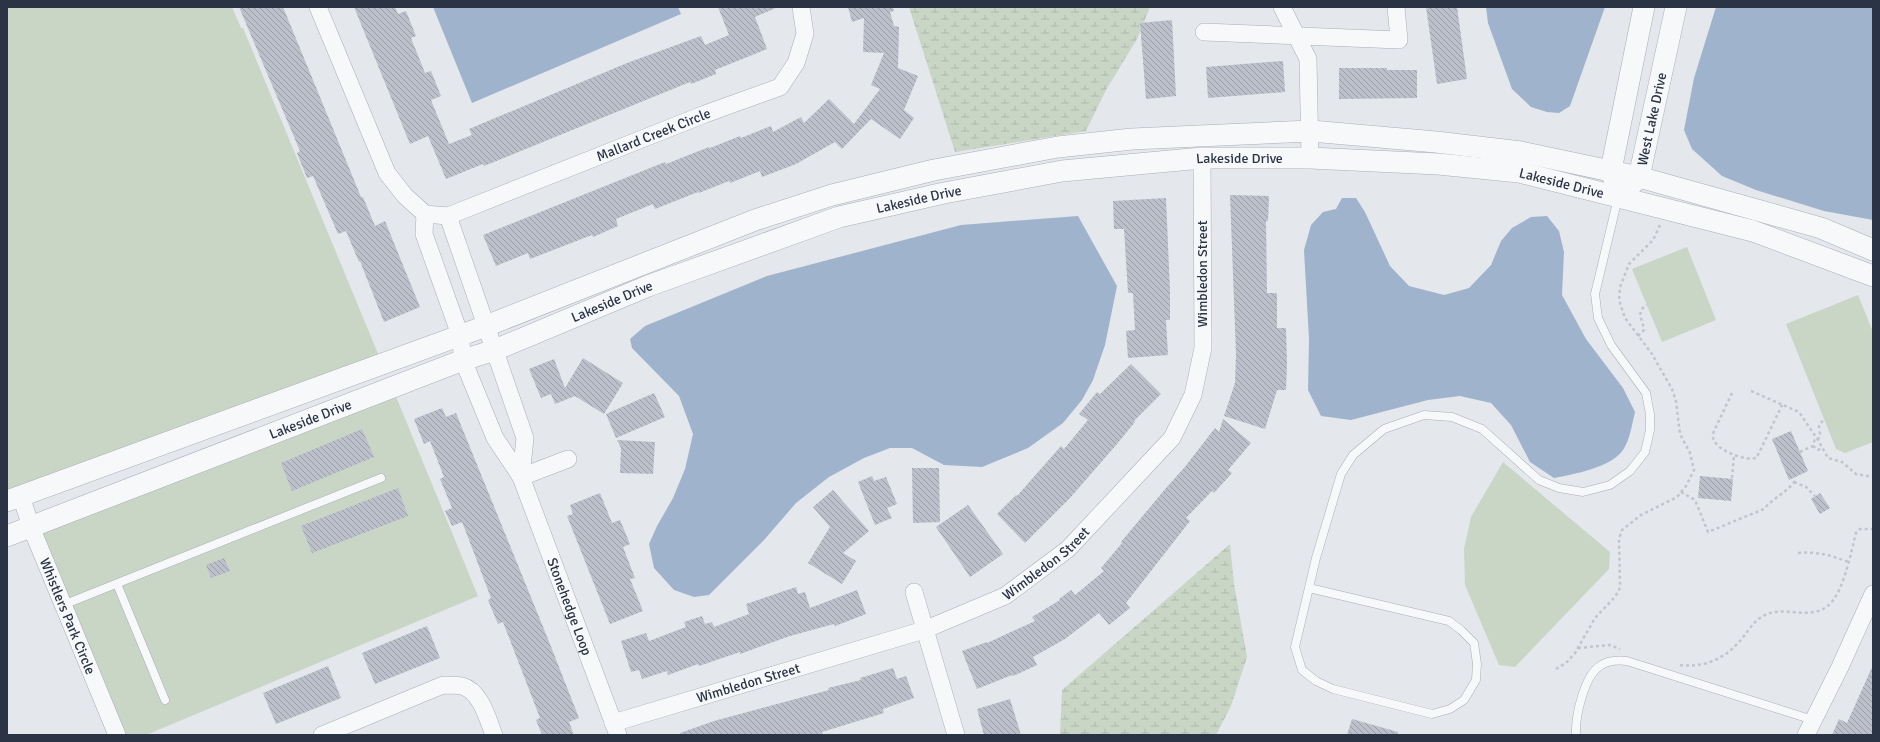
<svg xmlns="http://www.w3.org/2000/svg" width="1880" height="742" font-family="Signika,sans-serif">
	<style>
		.green { fill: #c9d6c5 }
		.wetland { fill: url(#wetland-marsh) }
		.water { fill: #9fb4cc }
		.building { fill: url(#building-back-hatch) }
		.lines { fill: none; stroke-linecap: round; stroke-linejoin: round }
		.service-casing { stroke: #a9aeb7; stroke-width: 9 }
		.minor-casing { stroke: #a9aeb7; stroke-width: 18 }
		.tertiary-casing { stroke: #a9aeb7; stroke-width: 22 }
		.path { stroke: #c2c5cb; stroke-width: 2.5; stroke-dasharray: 3 3; stroke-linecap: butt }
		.service { stroke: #f7f8fa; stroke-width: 8 }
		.minor { stroke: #f7f8fa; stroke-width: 17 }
		.tertiary { stroke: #f7f8fa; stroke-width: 21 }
		.labels { text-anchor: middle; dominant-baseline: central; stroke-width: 3; stroke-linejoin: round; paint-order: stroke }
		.street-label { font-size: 14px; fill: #2b3445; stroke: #f4f6f9 }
	</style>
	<defs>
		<pattern id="wetland-marsh" width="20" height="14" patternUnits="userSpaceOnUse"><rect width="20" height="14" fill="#c9d6c5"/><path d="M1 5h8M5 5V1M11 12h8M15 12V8" fill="none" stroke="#adb8ab"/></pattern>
		<pattern id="building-back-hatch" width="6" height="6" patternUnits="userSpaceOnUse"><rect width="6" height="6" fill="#bbc0ca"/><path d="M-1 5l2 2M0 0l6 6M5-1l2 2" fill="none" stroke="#989da6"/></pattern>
	</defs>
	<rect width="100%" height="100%" fill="#e4e7ec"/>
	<g class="green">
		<path d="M7,7H232L241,28H243L379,356L7,493Z"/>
		<path d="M1687,247L1716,320L1662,342L1632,269Z"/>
		<path d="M1858,295L1873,332V442L1845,453L1836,449L1786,324Z"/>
		<path d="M395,394L478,596L146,735H126L41,531Z"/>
		<path d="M1503,462L1610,552L1609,569L1515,667L1499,665L1465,585L1464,549L1471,517Z"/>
	</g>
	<g class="wetland">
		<path d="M909,7H1150L1137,39L1106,90L1086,131L955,152Z"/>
		<path d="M1230,544L1234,584L1247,657L1231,706L1216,735H1060L1062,690Z"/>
	</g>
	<g class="water">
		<path d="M433,7H678L681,14L472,103Z"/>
		<path d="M1486,7H1605L1570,106L1559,113L1547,112L1531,107L1512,89L1488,23Z"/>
		<path d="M1716,7H1873V220L1824,211L1756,190L1722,176L1692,149L1684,130L1694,78Z"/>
		<path d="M1342,198H1356L1365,212L1390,266L1409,286L1444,295L1469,288L1491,265L1501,241L1512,228L1531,217L1547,216L1559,231L1564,252L1562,295L1586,339L1623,388L1635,412C1632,424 1630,440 1623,450C1610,468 1574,474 1554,478L1530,462L1511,425L1491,403L1460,396L1428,400L1351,420L1321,416L1308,390L1309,339L1304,250L1311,225L1323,212L1336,209Z"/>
		<path d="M1078,216L1117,286L1105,345L1093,380L1082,400L1063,423L1028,448L982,467L944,465L912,448H890L864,458L829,477L796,503L764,540L709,595L694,597L674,590L654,568L649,544L657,526L673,498L685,469L693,434L679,396L632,348L630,339L645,326L767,276L961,225Z"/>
	</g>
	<g class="building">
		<path d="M239,7H283L361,197H363L375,226L385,221L420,307L384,322L360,261L359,262L346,231L338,234L313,176L307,178L297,153L300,151Z"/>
		<path d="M354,7H395L398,14L406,11L416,36L411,38L425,73L431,71L441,96L431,100L449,144L472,135L469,129L627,63L701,36L705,45L729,35L718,7H778L755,17L767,49L715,70L716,74L691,84L690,82L484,166L483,164L446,179L428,136L410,144Z"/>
		<path d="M848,7H893L894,11L890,12L894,26L899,27L898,68L918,76L904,110L914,118L900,139L871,119L842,149L835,142L796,164L762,177L760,171L730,183L729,181L699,193L698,192L655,209L653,204L616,219L618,226L593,237L592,235L530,259L528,253L496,266L483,235L665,162L666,164L709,147L710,148L740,136L741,138L771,126L773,132L801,117L804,123L829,99L854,124L880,89L871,85L884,53L863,52L864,18L852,22Z"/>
		<path d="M1426,7H1457L1467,79L1437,84Z"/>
		<path d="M1172,20L1176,96L1146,99L1140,23Z"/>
		<path d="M1283,61L1285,92L1208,98L1206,67Z"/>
		<path d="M1339,68H1387V70H1417V98L1339,99Z"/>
		<path d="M1230,195L1269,196L1268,221H1266L1267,293H1277V328H1286L1287,364L1286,390H1277L1265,429L1224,416L1235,383L1236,354Z"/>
		<path d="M1166,198L1170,291V320H1166L1168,355L1128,358L1126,331L1135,330L1133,293H1128L1124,229H1114L1113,201Z"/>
		<path d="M583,358L623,383L604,414L575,396L555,404L551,394L541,398L529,369L554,359L565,388Z"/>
		<path d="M1131,364L1161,394L1134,421L1135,422L1117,444L1070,498L1025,543L997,514L1016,495L1017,496L1061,446L1064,449L1088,420L1079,414L1097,392L1100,394Z"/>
		<path d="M654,393L665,417L616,438L606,414Z"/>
		<path d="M442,408L446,417L456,413L548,639L579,718L569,722L574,735H542L536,720L540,718L503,622L498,624L488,600L491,598L466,532L462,522L452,526L445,511L452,508L440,479L444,477L430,441L424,444L414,419Z"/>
		<path d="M1223,419L1251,443L1228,470L1232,473L1214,493L1212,491L1186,518L1190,521L1126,603L1130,608L1109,625L1099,613L1065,639L1033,657L1037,665L1013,676L1012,675L977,689L962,651L987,642V643L1035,621L1032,617L1060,600L1059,599L1071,590L1075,595L1104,571L1101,568L1122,543L1121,542L1166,488L1184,468L1215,428L1219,432Z"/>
		<path d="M362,429L374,457L292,491L281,463Z"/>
		<path d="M1791,431L1808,471L1789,480L1772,439Z"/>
		<path d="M617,440L655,442L653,474L620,473L621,448Z"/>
		<path d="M912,468H939L940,522L913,523Z"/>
		<path d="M872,476L874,481L886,477L897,504L887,508L892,518L875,525L858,482Z"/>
		<path d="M1700,476L1733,479L1731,501L1698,498Z"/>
		<path d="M398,488L408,516L312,553L301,526Z"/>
		<path d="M833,490L869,531L843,553L856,561L842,584L808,563L830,527L813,507Z"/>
		<path d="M600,493L612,523L620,520L630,544L623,547L635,578L630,579L643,611L610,624L567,516L573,514L570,505Z"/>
		<path d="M1820,493L1830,508L1820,514L1811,499Z"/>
		<path d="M968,505L1003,554L970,577L936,527Z"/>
		<path d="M224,558L230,571L211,578L206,565Z"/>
		<path d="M796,587L798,594L805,592L810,608L857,590L866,614L835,626L834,624L790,636L740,654V652L699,666L698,664L668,675L667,671L642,679L639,670L631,672L621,641L646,633L649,641L686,627L684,622L702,616L705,624L712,622L714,627L749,614L746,604Z"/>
		<path d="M427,626L440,658L375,684L362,653Z"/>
		<path d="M1873,665V735H1832L1839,719L1847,723Z"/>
		<path d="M328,666L341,698L276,724L263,693Z"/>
		<path d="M893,668L897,679L906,676L914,698L883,709L884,713L822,732L823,735H680V733L714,721L829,690L828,688L861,680L860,678Z"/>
		<path d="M1010,699L1021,735H984L977,709Z"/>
		<path d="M1352,719L1398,732V735H1347Z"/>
	</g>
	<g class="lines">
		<defs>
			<g id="service">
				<path d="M117,584L165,700"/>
				<path d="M1309,588L1449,621L1461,630L1474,643L1477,664L1476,680L1464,700L1450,709L1432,714L1333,689L1316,681L1302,670L1295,647L1316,558L1341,474L1353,455L1384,429L1424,415L1452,417L1482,429L1539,480L1559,488L1583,492L1610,485L1630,471L1645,452L1650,430V414L1646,393L1611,345L1598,318L1595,294L1618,198"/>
				<path d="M63,605L381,478"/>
				<path d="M1576,735C1575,717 1584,676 1600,666C1608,660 1618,660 1627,661L1813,720"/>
			</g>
			<g id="minor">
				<path id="s1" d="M318,7L387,173L405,196L425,214L448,216L705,114L780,87L796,63L805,34L801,7"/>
				<path d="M1282,7L1308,59L1310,158"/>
				<path d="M1204,32L1399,40L1396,7"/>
				<path id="s2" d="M425,214L424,234L460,335L463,360L495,438L521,477L618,735"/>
				<path d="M448,216L525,438L521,477"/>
				<path d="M521,477L568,459"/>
				<path id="s3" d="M21,496L31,527L117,735"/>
				<path d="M914,592L956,735"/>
				<path id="s4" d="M613,723L924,630L1005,596L1068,549L1172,438L1193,395L1203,348L1202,158"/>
				<path d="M322,735L443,685C449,685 456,685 462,686C481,691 488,720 494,735"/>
				<path d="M1806,735L1840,667L1873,594"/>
			</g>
			<g id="tertiary">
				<path d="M1615,183L1611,170L1644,7"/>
				<path id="s5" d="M1630,186L1639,177L1676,7"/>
				<path d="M7,501L486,326L755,220L832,195L934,170L1058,147L1132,139L1311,131L1436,142L1521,152L1639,177L1821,228L1873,250"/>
				<path id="s6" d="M7,536L463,360L495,350L648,286L839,217L944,193L1062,171L1202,158H1310L1438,164L1519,172L1753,231L1873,276"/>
			</g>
		</defs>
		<use href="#service" class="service-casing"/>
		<use href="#minor" class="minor-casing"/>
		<use href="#tertiary" class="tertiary-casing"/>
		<g class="path">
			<path d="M1638,336L1644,330C1643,320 1635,311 1647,305"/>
			<path d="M1751,391L1799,412L1818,440L1828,458L1842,462L1856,474L1873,477"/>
			<path d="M1732,393L1714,431C1713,434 1712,437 1714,440C1718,451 1745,461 1756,458L1759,453L1782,405"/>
			<path d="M1818,440L1820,434L1819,426L1824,419"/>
			<path d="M1813,446L1818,450L1822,447"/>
			<path d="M1800,452L1813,446L1815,438"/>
			<path d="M1732,478L1734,455"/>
			<path d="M1794,482L1806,487L1815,496"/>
			<path d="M1681,492L1695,500L1708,532L1764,509C1773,498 1786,493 1794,482V477"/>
			<path d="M1798,553C1817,551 1832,556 1849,562"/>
			<path d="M1578,648L1610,645L1620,649"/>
			<path d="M1680,665C1707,668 1728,657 1744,636C1750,628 1756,619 1765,615C1785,605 1811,622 1830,604C1844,590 1851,552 1856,533L1860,529H1873"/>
			<path d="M1556,669L1566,663L1575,653L1595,618L1613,599L1619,591L1620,584L1619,539L1622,530L1641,515L1677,497L1686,486L1694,470L1690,453L1680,434L1676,401L1672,389L1652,354L1625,318L1619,300L1620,287L1629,264L1653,240L1660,225"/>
		</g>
		<use href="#service" class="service"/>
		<use href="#minor" class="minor"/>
		<use href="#tertiary" class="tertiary"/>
	</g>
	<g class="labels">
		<g class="street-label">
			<text stroke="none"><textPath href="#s5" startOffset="72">West Lake Drive</textPath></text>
			<text stroke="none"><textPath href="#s1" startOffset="480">Mallard Creek Circle</textPath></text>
			<text stroke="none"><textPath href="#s6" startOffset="1297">Lakeside Drive</textPath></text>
			<text stroke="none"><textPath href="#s6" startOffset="1621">Lakeside Drive</textPath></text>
			<text stroke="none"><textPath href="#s6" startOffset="973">Lakeside Drive</textPath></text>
			<text transform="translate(1202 274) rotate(-90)">Wimbledon Street</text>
			<text stroke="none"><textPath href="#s6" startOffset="649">Lakeside Drive</textPath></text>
			<text stroke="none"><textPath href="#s6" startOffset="325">Lakeside Drive</textPath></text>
			<text stroke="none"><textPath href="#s4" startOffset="465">Wimbledon Street</textPath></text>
			<text stroke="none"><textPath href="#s2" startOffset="422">Stonehedge Loop</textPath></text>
			<text stroke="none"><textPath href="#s3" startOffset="129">Whistlers Park Circle</textPath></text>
			<text stroke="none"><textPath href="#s4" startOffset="141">Wimbledon Street</textPath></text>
		</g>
	</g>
	<rect width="1880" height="742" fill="none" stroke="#2b3445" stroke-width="16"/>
</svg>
